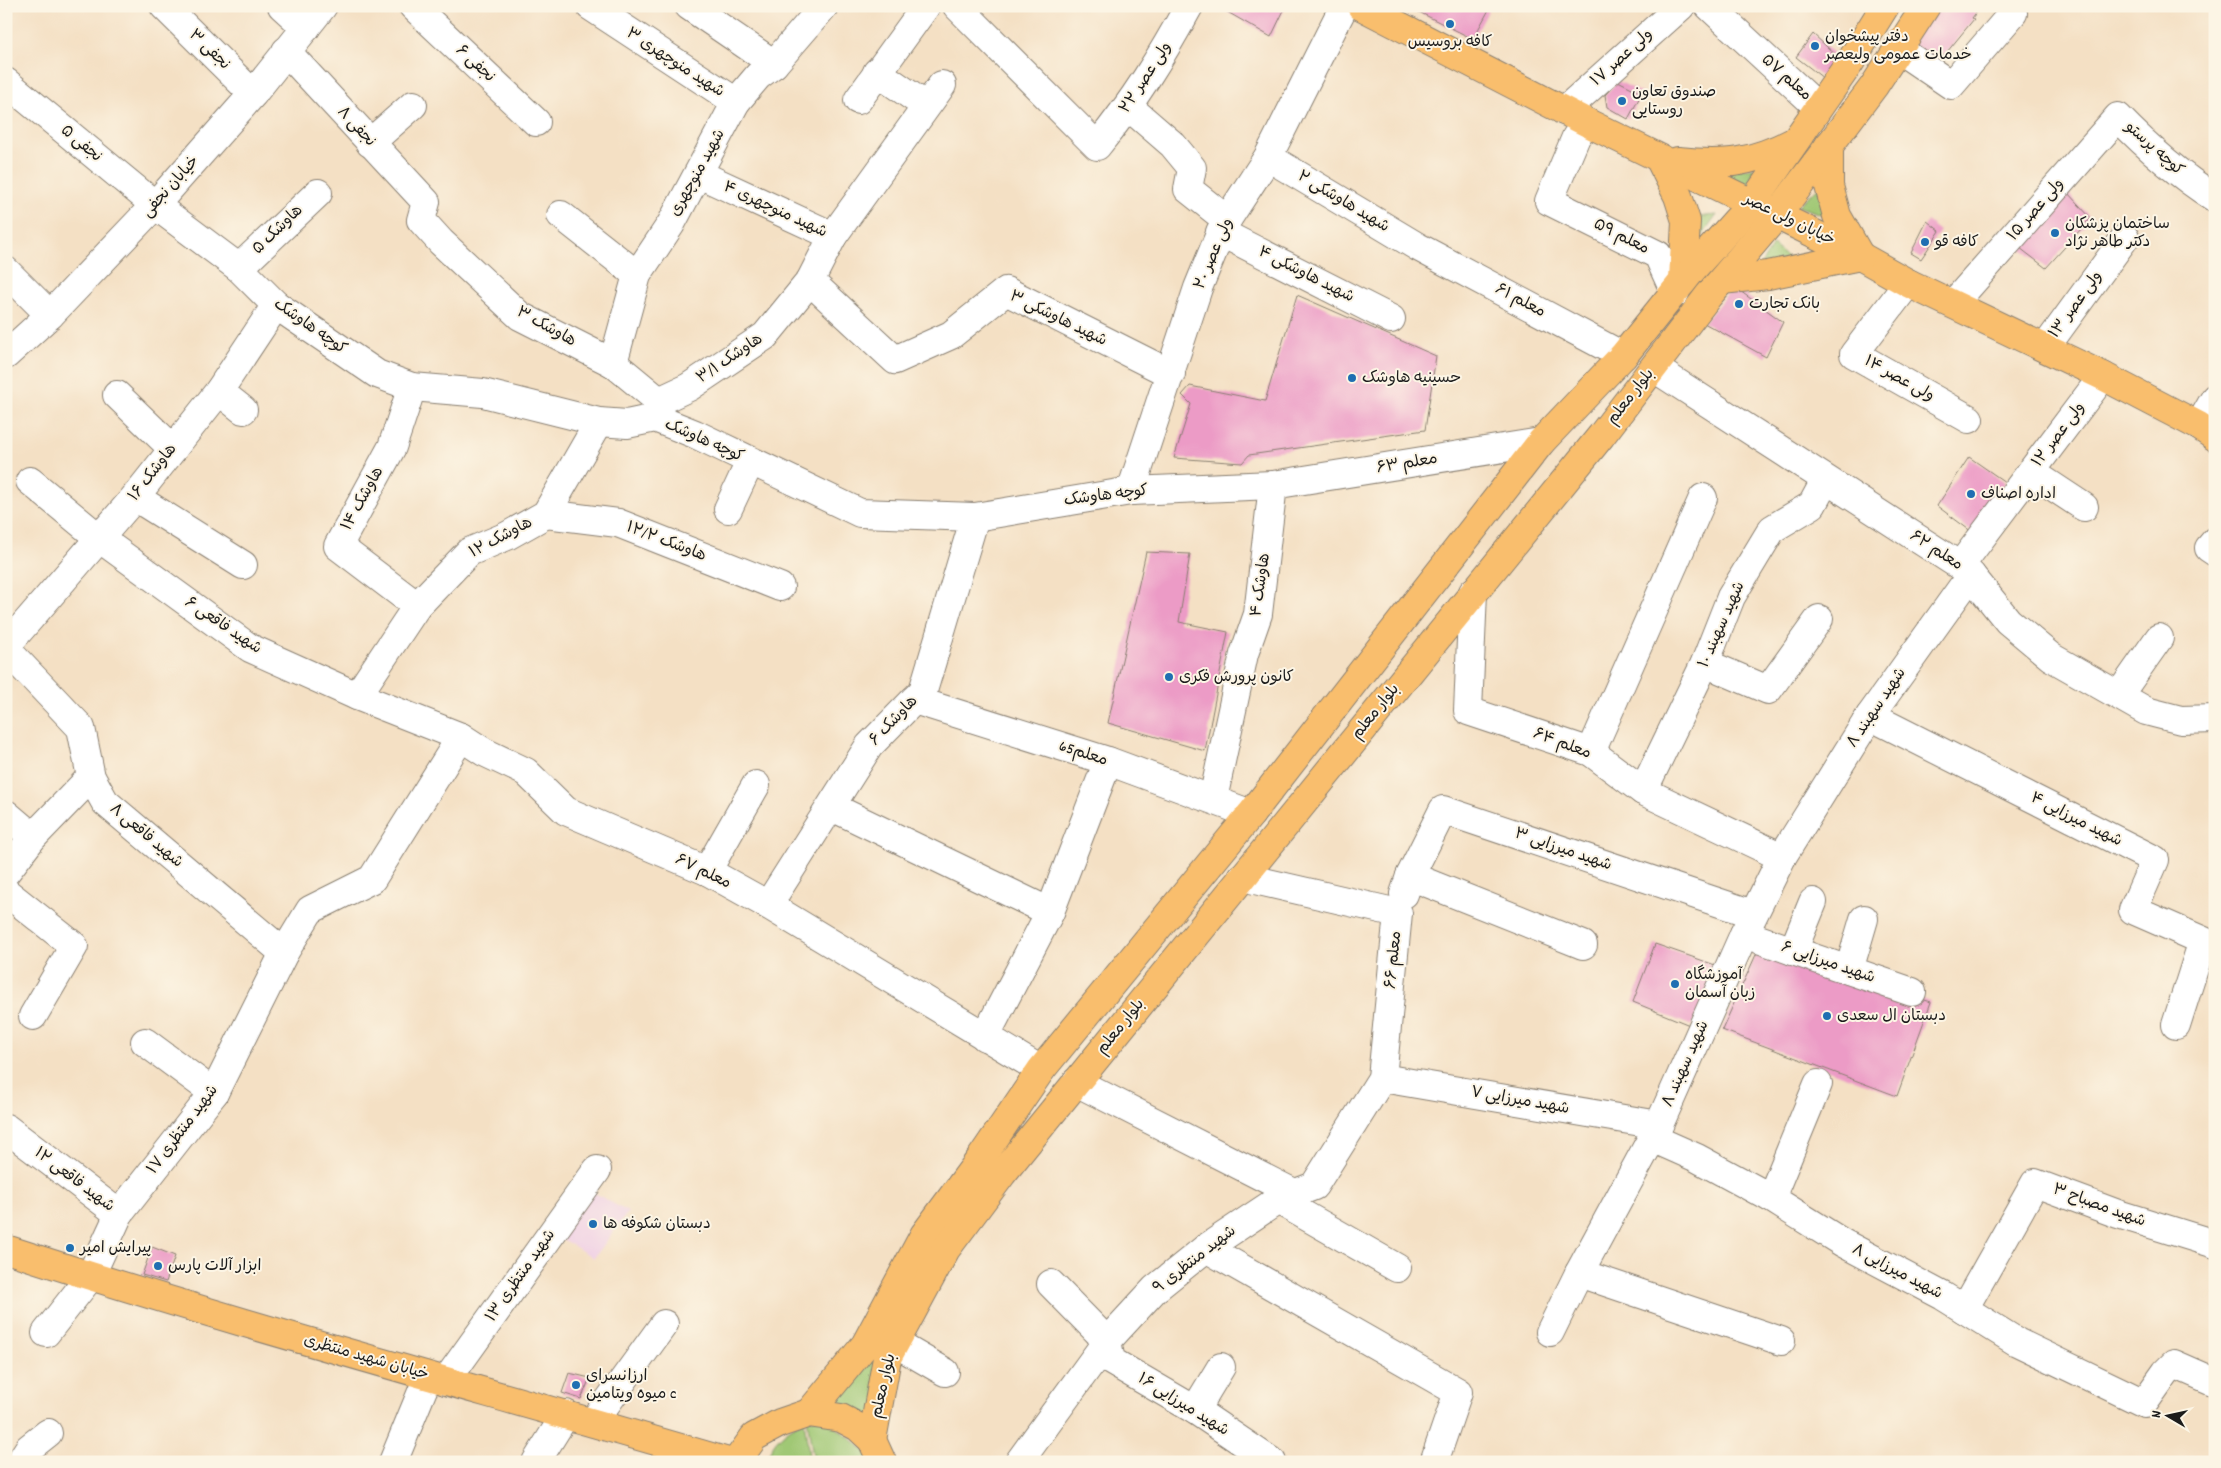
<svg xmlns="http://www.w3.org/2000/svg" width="2221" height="1468" font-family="Dekko,'Playpen Sans Arabic',sans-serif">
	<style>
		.built { fill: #f0d0e5 }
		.green { fill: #a0c874; stroke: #5e7248 }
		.building { fill: #ec9bc6 }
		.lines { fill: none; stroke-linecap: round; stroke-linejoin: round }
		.minor-casing { stroke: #887e70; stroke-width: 30 }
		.major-casing { stroke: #887e70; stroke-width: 30 }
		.minor { stroke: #fff; stroke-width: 28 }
		.major { stroke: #f9be6d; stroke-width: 28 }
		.poi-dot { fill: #1f6fb2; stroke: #fcf5e5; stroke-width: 2 }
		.labels { text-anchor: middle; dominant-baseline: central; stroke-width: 4; stroke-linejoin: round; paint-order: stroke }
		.poi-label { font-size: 16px; fill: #1c1c1c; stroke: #fcf5e5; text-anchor: start }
		.street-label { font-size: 16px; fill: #1c1c1c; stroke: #fcf5e5 }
	</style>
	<rect width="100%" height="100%" fill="#fcf5e5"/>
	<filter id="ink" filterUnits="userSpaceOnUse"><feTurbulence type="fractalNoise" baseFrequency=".02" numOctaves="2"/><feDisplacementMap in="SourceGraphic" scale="10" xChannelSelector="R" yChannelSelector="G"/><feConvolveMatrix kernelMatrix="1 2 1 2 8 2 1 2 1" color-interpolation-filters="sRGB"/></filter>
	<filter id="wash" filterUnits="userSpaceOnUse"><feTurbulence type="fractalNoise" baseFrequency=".0096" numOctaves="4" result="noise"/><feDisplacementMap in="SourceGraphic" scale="20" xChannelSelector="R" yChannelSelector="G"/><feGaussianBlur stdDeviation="1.12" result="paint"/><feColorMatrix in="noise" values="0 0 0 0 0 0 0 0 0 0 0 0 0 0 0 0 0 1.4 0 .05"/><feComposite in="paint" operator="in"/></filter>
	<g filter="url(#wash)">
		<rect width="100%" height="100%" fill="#f4e0c4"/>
		<path class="built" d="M591,1191L628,1212L594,1258L557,1236Z"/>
		<g class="green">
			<path d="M1754,168L1748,188L1710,172Z"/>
			<path d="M1819,187L1824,215L1797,206Z"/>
			<path d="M1717,215L1697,243L1696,217Z"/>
			<path d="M1773,245L1792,261L1760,266Z"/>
			<path d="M866,1346L885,1357L871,1437L822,1415Z"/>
			<path d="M823,1417L880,1462H814L807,1420Z"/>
			<path d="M804,1420L810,1462H766C771,1441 786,1430 804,1420Z"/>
		</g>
		<g id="blocks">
			<g class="building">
				<path d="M1217,6H1286L1271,37Z"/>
				<path d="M1407,6H1491L1473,39Z"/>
				<path d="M1934,6H1981L1972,18L1974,19L1933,69L1911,45Z"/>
				<path d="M1813,34L1839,58L1823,78L1796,57Z"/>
				<path d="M1618,81L1642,93L1628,119L1607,107L1605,95Z"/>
				<path d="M2066,191L2091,218L2046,268L2020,248Z"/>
				<path d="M1927,221L1940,231L1921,259L1911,253Z"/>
				<path d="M1733,286L1783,322L1766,357L1704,323Z"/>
				<path d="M1297,295L1436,356L1425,430L1249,455L1242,463L1174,458L1191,404L1182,395L1190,386L1265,401Z"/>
				<path d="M1969,457L2005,482L1972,532L1937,506Z"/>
				<path d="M1146,552L1190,554L1179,622L1228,632L1205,751L1108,723Z"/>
				<path d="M1655,944L1718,966L1692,1026L1633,1002Z"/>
				<path d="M1759,948L1931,1002L1897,1096L1722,1030Z"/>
				<path d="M152,1247L175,1256L166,1282L142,1275Z"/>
				<path d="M569,1373L590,1378L581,1399L562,1393Z"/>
			</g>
		</g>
	</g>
	<g filter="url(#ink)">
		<use href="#blocks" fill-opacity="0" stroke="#887e70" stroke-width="1"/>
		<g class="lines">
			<defs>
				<g id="minor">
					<path d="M164,6L253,94"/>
					<path d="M282,6L306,28"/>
					<path d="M413,6L536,122"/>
					<path d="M590,6L736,102"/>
					<path d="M689,6L774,64"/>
					<path d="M957,6L1097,146C1134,101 1161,57 1189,6"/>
					<path d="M1709,6L1818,107"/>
					<path d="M1898,49L1951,85L2013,13"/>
					<path d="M286,51L426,202L421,220L441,242L520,316L613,363L659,401L655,418"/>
					<path d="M877,72L926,106"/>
					<path d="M6,82L155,205L239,268L276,305L377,374L412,387L483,393L599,422L627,424L655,418L695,434L860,513L975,517L1131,491L1273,485L1541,442"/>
					<path d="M858,100L926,6"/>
					<path d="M1129,107L1173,145L1192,168L1188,189L1227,220"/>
					<path d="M1564,111L1681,6"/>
					<path d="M1586,122L1576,137L1549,201L1658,255L1675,293"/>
					<path d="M370,143L413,105"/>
					<path d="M1268,157L1418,247L1623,356"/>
					<path d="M561,215L637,275"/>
					<path d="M1220,232L1391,319"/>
					<path d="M833,236L942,85"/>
					<path d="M239,268L318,193"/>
					<path d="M6,271L50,315"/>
					<path d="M810,281L895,360L951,335L1006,291L1171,374"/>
					<path d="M1908,283L1854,354L1969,419"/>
					<path d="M1954,303L2118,117C2147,147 2179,175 2215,198"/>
					<path d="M2045,348L2125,238"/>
					<path d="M6,355L50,315L155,205L253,94L323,6"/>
					<path d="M613,363L637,275L671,224L736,102L758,76L774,64L824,6"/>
					<path d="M1654,368L1960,566L1971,575L2008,621L2051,657L2146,711L2181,720L2215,719"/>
					<path d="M412,387L392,447L338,546L417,606"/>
					<path d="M219,391L243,410"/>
					<path d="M117,395L173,449"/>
					<path d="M659,401L689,387L765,336L810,281L833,236L699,174"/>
					<path d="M2199,426L2215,398"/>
					<path d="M2031,472L2084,507"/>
					<path d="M30,481L99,538L250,648L357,696L461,737L484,752L526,772L566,811L707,871L768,905L1041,1070"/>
					<path d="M1131,491L1198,288L1218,239L1223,226L1268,157L1344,6"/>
					<path d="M135,497L243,565"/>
					<path d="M728,509L750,462"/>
					<path d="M546,514L618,523L780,587"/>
					<path d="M2215,541L2209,548L2215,552"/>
					<path d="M1960,566L2103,376"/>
					<path d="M1473,592L1468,711L1591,752L1643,791L1782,857"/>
					<path d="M6,646L135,497L219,391L276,305"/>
					<path d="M6,649L81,728L91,777L105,802L284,953"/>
					<path d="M1705,663L1768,690L1819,619"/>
					<path d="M2119,695L2159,638"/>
					<path d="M357,696L417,606L469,552L507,536L546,514L599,422"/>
					<path d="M914,700L1108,761L1251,814"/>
					<path d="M1870,716L2155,860L2133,910L2213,945"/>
					<path d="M1591,752L1703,498"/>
					<path d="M1643,791L1705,663L1731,597L1772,529L1812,505L1825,481"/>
					<path d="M1213,799L1244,654L1258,614L1273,485"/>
					<path d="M832,807L1050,912"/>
					<path d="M6,814L33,837"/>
					<path d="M707,871L756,785"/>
					<path d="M6,872L33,837L91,777"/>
					<path d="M1410,876L1443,810L1753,914"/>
					<path d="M6,892L74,946L33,1016"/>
					<path d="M1404,894L1410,876L1583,945"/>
					<path d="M768,905L869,746L923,691L975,517"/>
					<path d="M1744,934L1912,992"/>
					<path d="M1793,951L1813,902"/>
					<path d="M1849,970L1864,919"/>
					<path d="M2176,1025L2199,953L2215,944"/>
					<path d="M985,1037L1050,912L1108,761"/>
					<path d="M145,1042L214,1093"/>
					<path d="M1382,1078L1659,1125"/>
					<path d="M1076,1082L1296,1194"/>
					<path d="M6,1128L119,1214"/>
					<path d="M1652,1138L1697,1158L1771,1198L1843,1243L1943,1296L2017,1342L2144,1403L2166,1372L2174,1364L2215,1382"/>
					<path d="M1771,1198L1818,1084"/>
					<path d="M1278,1200L1397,1268"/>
					<path d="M1206,1248L1458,1392L1434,1462"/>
					<path d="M1051,1284L1107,1341L1111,1361L1195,1410L1272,1462"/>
					<path d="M1964,1309L2035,1183L2118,1214L2215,1244"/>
					<path d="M1550,1332L1579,1273"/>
					<path d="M46,1333L90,1277L119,1214L214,1093L284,953L310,910L372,879L461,737"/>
					<path d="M1781,1341L1579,1273L1659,1125L1744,934L1782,857L1870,716L1971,575"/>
					<path d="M895,1343L945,1372"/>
					<path d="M446,1381L597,1170"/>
					<path d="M1195,1410L1221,1367"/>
					<path d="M593,1422L664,1324"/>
					<path d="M20,1462L29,1448L48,1433"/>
					<path d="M393,1462L428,1377"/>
					<path d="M536,1462L566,1414"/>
					<path d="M1019,1462L1107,1341L1155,1289L1206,1248L1278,1200L1314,1186L1382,1078L1398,913L1242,877"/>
				</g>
				<g id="major">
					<path d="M1361,6L1586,122L1860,256L1908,283L2103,376L2199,426L2215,437"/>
					<path d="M1660,160L1678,196L1686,221L1683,281"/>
					<path d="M1678,161C1726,166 1752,163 1795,141"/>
					<path d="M1722,280L1768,275L1860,256L1837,216L1829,186V145"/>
					<path d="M6,1249C245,1327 487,1391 728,1462"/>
					<path d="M809,1413L865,1345L924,1235L981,1158L1041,1070L1251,814L1541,442L1623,356L1692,270L1753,202L1849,64L1885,6"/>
					<path d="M872,1440L887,1358L946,1249L1002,1174L1601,436L1709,295L1777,215L1874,86L1926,6"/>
					<path d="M736,1462L754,1437L780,1423L809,1413L841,1418L858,1427L872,1440L882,1462"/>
				</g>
			</defs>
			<use href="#minor" class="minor-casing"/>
			<use href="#major" class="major-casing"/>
			<use href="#minor" class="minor"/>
			<use href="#major" class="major"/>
		</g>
	</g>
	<g class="poi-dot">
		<circle cx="1450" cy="24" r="5"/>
		<circle cx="1815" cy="46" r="5"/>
		<circle cx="1622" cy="101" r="5"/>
		<circle cx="2055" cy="233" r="5"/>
		<circle cx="1925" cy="242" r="5"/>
		<circle cx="1739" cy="304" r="5"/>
		<circle cx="1352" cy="378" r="5"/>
		<circle cx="1971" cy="494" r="5"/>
		<circle cx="1169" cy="677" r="5"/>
		<circle cx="1675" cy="984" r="5"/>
		<circle cx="1827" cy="1016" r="5"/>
		<circle cx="593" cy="1224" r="5"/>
		<circle cx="70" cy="1248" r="5"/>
		<circle cx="158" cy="1266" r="5"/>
		<circle cx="576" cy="1385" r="5"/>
	</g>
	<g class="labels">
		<g class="poi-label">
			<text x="1825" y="37">دفتر پیشخوان<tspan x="1825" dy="18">خدمات عمومی ولیعصر</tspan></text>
			<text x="1450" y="42" text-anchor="middle">کافه بروسیس</text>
			<text x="1632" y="92">صندوق تعاون<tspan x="1632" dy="18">روستایی</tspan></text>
			<text x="2065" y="224">ساختمان پزشکان<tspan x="2065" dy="18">دکتر طاهر نژاد</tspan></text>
			<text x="1935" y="242">کافه قو</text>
			<text x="1749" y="304">بانک تجارت</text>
			<text x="1362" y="378">حسینیه هاوشک</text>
			<text x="1981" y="494">اداره اصناف</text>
			<text x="1179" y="677">کانون پرورش فکری</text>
			<text x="1685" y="975">آموزشگاه<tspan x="1685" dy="18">زبان آسمان</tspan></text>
			<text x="1837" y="1016">دبستان ال سعدی</text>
			<text x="603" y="1224">دبستان شکوفه ها</text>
			<text x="80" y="1248">پیرایش امیر</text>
			<text x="168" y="1266">ابزار آلات پارس</text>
			<text x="586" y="1376">ارزانسرای<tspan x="586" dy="18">میوه ویتامین c</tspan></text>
		</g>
		<g class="street-label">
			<text transform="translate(209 50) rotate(44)">نجفی ۳</text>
			<text transform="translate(1622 58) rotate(-42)">ولی عصر ۱۷</text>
			<text transform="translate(675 63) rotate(33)">شهید منوچهری ۳</text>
			<text transform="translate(475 64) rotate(43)">نجفی ۶</text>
			<text transform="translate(1146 78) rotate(-57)">ولی عصر ۲۲</text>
			<text transform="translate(1786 78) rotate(42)">معلم ۵۷</text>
			<text transform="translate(356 127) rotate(47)">نجفی ۸</text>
			<text transform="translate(81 144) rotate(40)">نجفی ۵</text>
			<text transform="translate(2154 149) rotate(42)">کوچه پرستو</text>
			<text transform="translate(698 173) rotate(-61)">شهید منوچهری</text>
			<text transform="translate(171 187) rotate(-48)">خیابان نجفی</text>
			<text transform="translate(1343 202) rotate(31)">شهید هاوشکی ۲</text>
			<text transform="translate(775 210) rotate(25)">شهید منوچهری ۴</text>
			<text transform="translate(2036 210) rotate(-49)">ولی عصر ۱۵</text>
			<text transform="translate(1789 220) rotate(26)">خیابان ولی عصر</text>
			<text transform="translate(278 230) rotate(-44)">هاوشک ۵</text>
			<text transform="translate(1621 237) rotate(27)">معلم ۵۹</text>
			<text transform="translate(1214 254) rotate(-67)">ولی عصر ۲۰</text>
			<text transform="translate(1306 275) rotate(27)">شهید هاوشکی ۴</text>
			<text transform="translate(1520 301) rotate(28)">معلم ۶۱</text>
			<text transform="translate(2076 305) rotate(-54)">ولی عصر ۱۳</text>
			<text transform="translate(1058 319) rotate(26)">شهید هاوشکی ۳</text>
			<text transform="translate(310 327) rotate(35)">کوچه هاوشک</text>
			<text transform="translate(546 327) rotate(29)">هاوشک ۳</text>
			<text transform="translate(730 359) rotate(-34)">هاوشک ۳/۱</text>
			<text transform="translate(1899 379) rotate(29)">ولی عصر ۱۴</text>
			<text transform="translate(1631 397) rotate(-52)">بلوار معلم</text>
			<text transform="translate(2059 435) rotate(-53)">ولی عصر ۱۲</text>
			<text transform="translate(704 441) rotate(24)">کوچه هاوشک</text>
			<text transform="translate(1407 464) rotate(-9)">معلم ۶۳</text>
			<text transform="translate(153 473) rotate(-52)">هاوشک ۱۶</text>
			<text transform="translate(1106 496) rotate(-7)">کوچه هاوشک</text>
			<text transform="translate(363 499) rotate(-61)">هاوشک ۱۴</text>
			<text transform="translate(501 538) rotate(-28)">هاوشک ۱۲</text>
			<text transform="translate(666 542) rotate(21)">هاوشک ۱۲/۲</text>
			<text transform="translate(1936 551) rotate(33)">معلم ۶۲</text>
			<text transform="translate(1261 585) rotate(-82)">هاوشک ۴</text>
			<text transform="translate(1722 625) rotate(-66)">شهید سهبند ۱۰</text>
			<text transform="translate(223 626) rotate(34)">شهید فاقعی ۶</text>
			<text transform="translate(1877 708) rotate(-56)">شهید سهبند ۸</text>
			<text transform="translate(1376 712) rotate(-51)">بلوار معلم</text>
			<text transform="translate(894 721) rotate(-46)">هاوشک ۶</text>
			<text transform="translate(1562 744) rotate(21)">معلم ۶۴</text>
			<text transform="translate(1083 754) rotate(18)">معلم65</text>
			<text transform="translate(2076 820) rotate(27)">شهید میرزایی ۴</text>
			<text transform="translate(146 836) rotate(40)">شهید فاقعی ۸</text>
			<text transform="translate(1563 850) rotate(19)">شهید میرزایی ۳</text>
			<text transform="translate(703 872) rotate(26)">معلم ۶۷</text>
			<text transform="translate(1394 960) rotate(-84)">معلم ۶۶</text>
			<text transform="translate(1828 963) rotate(19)">شهید میرزایی ۶</text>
			<text transform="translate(1121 1027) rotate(-51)">بلوار معلم</text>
			<text transform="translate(1686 1064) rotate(-66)">شهید سهبند ۸</text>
			<text transform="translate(1520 1101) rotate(10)">شهید میرزایی ۷</text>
			<text transform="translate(183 1130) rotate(-53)">شهید منتظری ۱۷</text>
			<text transform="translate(74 1180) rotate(37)">شهید فاقعی ۱۲</text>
			<text transform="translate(2099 1206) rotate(20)">شهید مصباح ۳</text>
			<text transform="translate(1195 1260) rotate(-38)">شهید منتظری ۹</text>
			<text transform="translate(1897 1272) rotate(28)">شهید میرزایی ۸</text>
			<text transform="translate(521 1276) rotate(-55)">شهید منتظری ۱۳</text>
			<text transform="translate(366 1358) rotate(16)">خیابان شهید منتظری</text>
			<text transform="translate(884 1386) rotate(-77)">بلوار معلم</text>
			<text transform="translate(1183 1405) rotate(32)">شهید میرزایی ۱۶</text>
		</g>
	</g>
	<rect width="2221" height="1468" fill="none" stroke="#fcf5e5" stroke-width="25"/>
	<g transform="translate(2168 1416) rotate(279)" stroke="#fcf5e5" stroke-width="4" paint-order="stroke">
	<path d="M0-4L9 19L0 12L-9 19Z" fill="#1c1c1c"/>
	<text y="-8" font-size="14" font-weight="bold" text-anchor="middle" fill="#1c1c1c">N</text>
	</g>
</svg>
